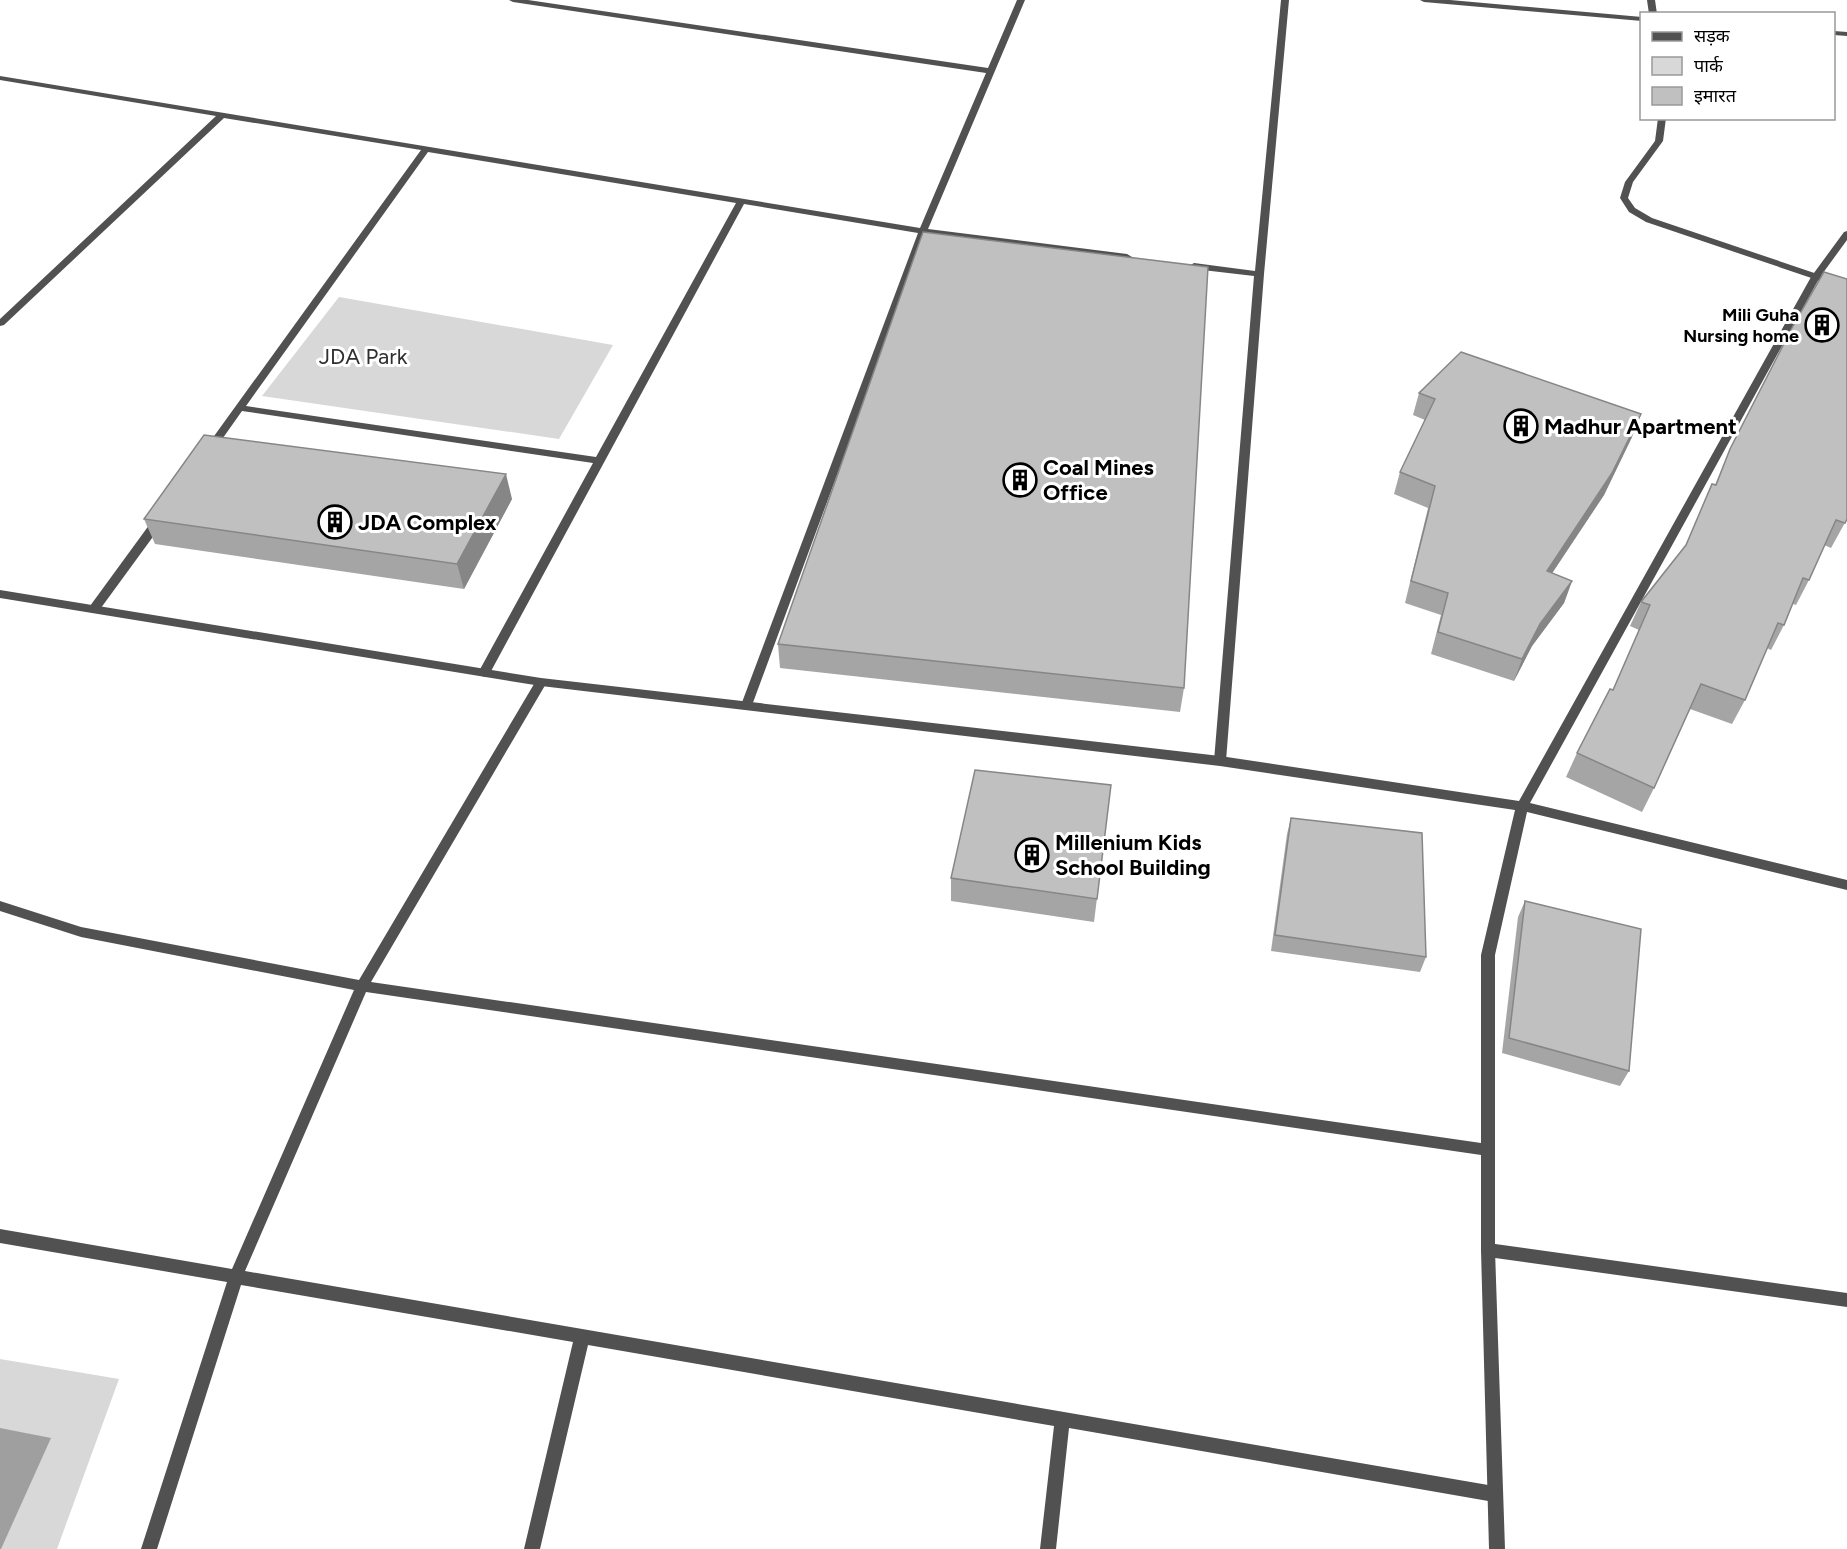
<svg xmlns="http://www.w3.org/2000/svg" width="1847" height="1549" font-family="Figtree,'Noto Sans Devanagari',sans-serif">
	<style>
		.green { fill: #d8d8d8 }
		.water { fill: #9f9f9f }
		.lines { fill: none; stroke-linecap: round; stroke-linejoin: round }
		.minor { fill: #515151; fill-rule: evenodd }
		.tertiary { fill: #515151; fill-rule: evenodd }
		.wall { fill: #a5a5a5 }
		.shaded-wall { fill: #868686 }
		.building { fill: #c0c0c0; stroke: #868686; stroke-width: 1.5 }
		.labels { text-anchor: middle; dominant-baseline: central; stroke-width: 6; stroke-linejoin: round; paint-order: stroke }
		.far-poi-label { font-size: 18px; font-weight: bold; fill: #000; stroke: #fff; text-anchor: end }
		.park-label { font-size: 22px; fill: #2f2f2f; stroke: #fff }
		.poi-label { font-size: 22px; font-weight: bold; fill: #000; stroke: #fff; text-anchor: start }
	</style>
	<rect width="100%" height="100%" fill="#fff"/>
	<g class="green">
		<path d="M339,297L613,345L559,439L262,396Z"/>
		<path d="M0,1359L119,1379L57,1549H0Z"/>
	</g>
	<path class="water" d="M0,1428L51,1438L1,1549H0Z"/>
	<g class="lines">
		<g class="minor">
			<path d="M509,0H528L988,68L1017,0H1025L928,229L1127,254L1132,257L1127,260L926,234L751,708L747,709L741,705L918,233L744,204L490,673L484,677L478,673L593,463L242,411L213,452L209,453L204,450L421,150L224,118L4,325L0,326V319L216,116L0,80V76L920,228L986,73L513,2ZM428,152L736,203L596,457L246,406Z"/>
			<path d="M1281,0H1289L1264,274L1226,761L1220,766L1214,761L1254,276L1194,269L1189,266L1194,263L1255,271Z"/>
			<path d="M1420,0H1450L1642,17V21L1424,2Z"/>
			<path d="M1647,0H1655L1657,14H1649Z"/>
			<path d="M1834,31L1847,32V36L1834,35Z"/>
			<path d="M1658,118H1666L1663,141L1633,182L1628,198L1635,208L1652,218L1847,284V290L1646,222L1629,212L1620,198L1625,182L1655,141Z"/>
			<path d="M159,516L164,520L163,523L98,612H90L88,609L90,606L155,517Z"/>
			<path d="M541,678L547,682L371,982L1488,1144L1493,1145L1495,1150L1493,1155L1488,1156L366,992L245,1271L1494,1486L1500,1488L1502,1494L1500,1500L1494,1502L1069,1428L1056,1549H1040L1054,1426L588,1345L540,1549H524L573,1342L241,1285L157,1549H141L227,1282L0,1243V1229L232,1269L354,990L81,937L0,911V901L81,927L359,980L537,679Z"/>
			<path d="M1488,1243L1847,1293V1307L1488,1257L1483,1255L1481,1250L1483,1245Z"/>
		</g>
		<path class="tertiary" d="M1847,231V240L1820,277L1530,803L1847,880V890L1527,812L1495,955V1250L1505,1549H1489L1481,1250V955L1515,810L1220,766L541,686L0,598V590L541,678L1220,756L1519,801L1811,277L1844,232Z"/>
	</g>
	<g class="wall">
		<path d="M1419,393L1632,437L1604,495L1552,573L1572,581L1564,603L1532,646L1514,681L1431,654L1441,615L1405,603L1428,508L1394,494L1400,472L1425,420L1413,415Z"/>
		<path d="M1730,449L1847,519L1831,548L1824,545L1809,580L1796,605L1793,604L1784,625L1771,650L1767,648L1745,700L1732,724L1690,709L1654,788L1642,812L1566,777L1577,753L1613,690L1639,630L1630,626L1641,602L1685,548L1712,484L1715,485Z"/>
		<path d="M512,499L464,589L155,544L144,519Z"/>
		<path d="M778,644L1184,688L1180,712L780,668Z"/>
		<path d="M1111,785L1094,922L951,901V878Z"/>
		<path d="M1291,818L1426,957L1420,972L1271,951L1287,834Z"/>
		<path d="M1525,901L1629,1071L1620,1086L1502,1053L1518,917Z"/>
	</g>
	<g class="shaded-wall">
		<path d="M1641,414L1632,437L1604,495L1539,593L1547,571Z"/>
		<path d="M506,474L512,499L464,589L457,564Z"/>
		<path d="M1572,581L1564,603L1532,646L1514,681L1522,659L1540,624Z"/>
	</g>
	<g class="building">
		<path d="M923,232L1208,267L1184,688L778,644Z"/>
		<path d="M1824,272L1847,279V519L1845,523L1836,520L1809,580L1803,578L1784,625L1778,623L1745,700L1701,684L1654,788L1577,753L1610,689L1613,690L1650,605L1641,602L1686,545L1712,484L1716,485L1730,449L1793,326Z"/>
		<path d="M1461,352L1641,414L1612,473L1547,571L1572,581L1540,624L1522,659L1438,632L1448,593L1411,581L1435,486L1400,472L1435,399L1419,393Z"/>
		<path d="M204,435L506,474L457,564L144,519Z"/>
		<path d="M975,770L1111,785L1097,899L951,878Z"/>
		<path d="M1291,818L1422,833L1426,957L1275,935Z"/>
		<path d="M1525,901L1641,929L1629,1071L1509,1038Z"/>
	</g>
	<defs>
		<symbol id="building-ring" viewBox="-11 -11 22 22"><circle r="9.5" fill="#fff" stroke="#000" stroke-width="1.5"/><path d="M-4-6H4V6H1V3H-1V6H-4ZM-2.5-4.3h1.7v1.8h-1.7ZM.8-4.3h1.7v1.8H.8ZM-2.5-1h1.7V.8h-1.7ZM.8-1h1.7V.8H.8Z" fill="#000"/></symbol>
	</defs>
	<g fill-rule="evenodd">
		<use href="#building-ring" x="1803" y="306" width="38" height="38"/>
		<use href="#building-ring" x="1502" y="407" width="38" height="38"/>
		<use href="#building-ring" x="1001" y="461" width="38" height="38"/>
		<use href="#building-ring" x="316" y="503" width="38" height="38"/>
		<use href="#building-ring" x="1013" y="836" width="38" height="38"/>
	</g>
	<g class="labels">
		<g class="far-poi-label">
			<text x="1799" y="315">Mili Guha<tspan x="1799" dy="21">Nursing home</tspan></text>
		</g>
		<g class="park-label">
			<text x="363" y="356">JDA Park</text>
		</g>
		<g class="poi-label">
			<text x="1544" y="426">Madhur Apartment</text>
			<text x="1043" y="467">Coal Mines<tspan x="1043" dy="25">Office</tspan></text>
			<text x="358" y="522">JDA Complex</text>
			<text x="1055" y="842">Millenium Kids<tspan x="1055" dy="25">School Building</tspan></text>
		</g>
	</g>
	<rect x="1640" y="12" width="195" height="108" fill="#ffffff" stroke="#999999" stroke-width="1.5"/>
	<rect x="1652" y="32" width="30" height="9" fill="#515151" stroke="#999999" stroke-width="1.5"/>
	<text x="1694" y="42" font-size="18" fill="#000000">सड़क</text>
	<rect x="1652" y="57" width="30" height="18" fill="#d8d8d8" stroke="#999999" stroke-width="1.5"/>
	<text x="1694" y="72" font-size="18" fill="#000000">पार्क</text>
	<rect x="1652" y="87" width="30" height="18" fill="#c0c0c0" stroke="#999999" stroke-width="1.5"/>
	<text x="1694" y="102" font-size="18" fill="#000000">इमारत</text>
</svg>
